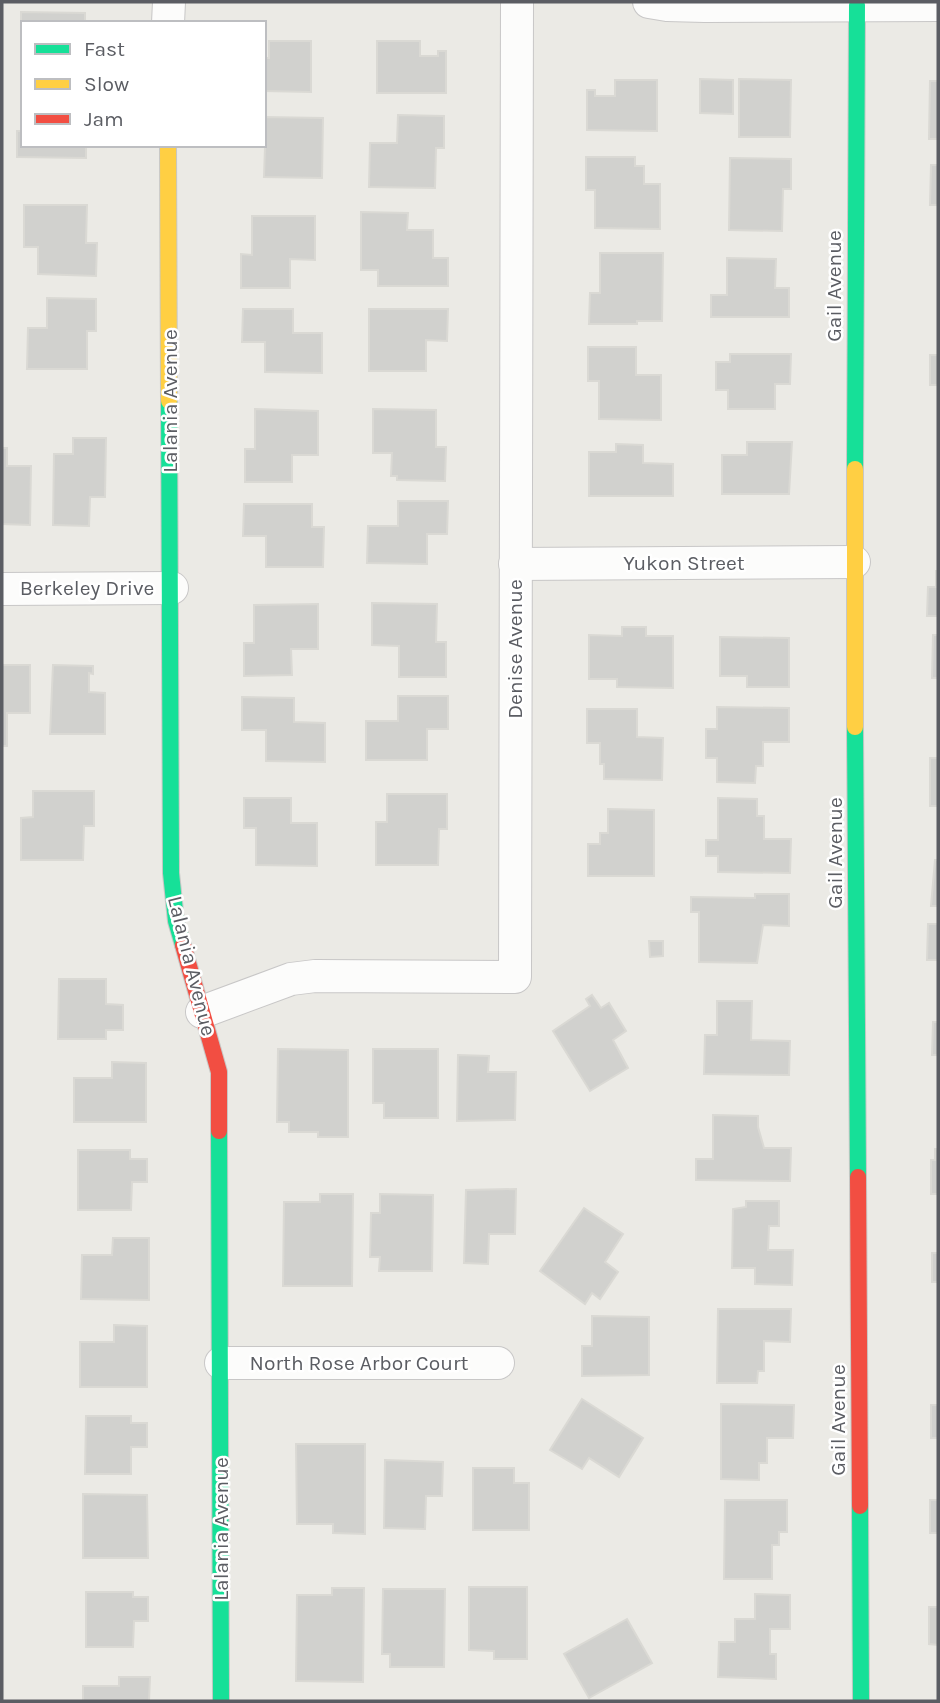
<svg xmlns="http://www.w3.org/2000/svg" width="940" height="1703" font-family="Karla,sans-serif">
	<style>
		.building { fill: #d1d1ce; stroke: #dad9d4; stroke-width: 2 }
		.lines { fill: none; stroke-linecap: round; stroke-linejoin: round }
		.street-casing { stroke: #c8c7c7; stroke-width: 34 }
		.fast-casing { stroke: #c7c7c5; stroke-width: 18 }
		.slow-casing { stroke: #c7c7c5; stroke-width: 18 }
		.jam-casing { stroke: #c7c7c5; stroke-width: 18 }
		.street { stroke: #fcfcfb; stroke-width: 32 }
		.fast { stroke: #16e098; stroke-width: 16 }
		.slow { stroke: #ffcf43; stroke-width: 16 }
		.jam { stroke: #f24e42; stroke-width: 16 }
		.labels { text-anchor: middle; dominant-baseline: central; stroke-width: 5; stroke-linejoin: round; paint-order: stroke }
		.street-label { font-size: 21px; fill: #5b5d63; stroke: #fff }
	</style>
	<rect width="100%" height="100%" fill="#ebeae5"/>
	<g class="building">
		<path d="M21,12L85,13V23H23V54H21Z"/>
		<path d="M269,41H311V92L264,91V58H269Z"/>
		<path d="M377,41H420V56H438V51H446V93H377Z"/>
		<path d="M700,79L733,80V114L700,113Z"/>
		<path d="M739,79L791,80L790,137H739Z"/>
		<path d="M615,80H657V131L587,130V90H595V96H615Z"/>
		<path d="M930,81H938V139H929Z"/>
		<path d="M398,115L444,116V148H436L435,188L369,187L370,143H397Z"/>
		<path d="M264,117L323,118L322,178L264,177L265,147L243,146L264,145Z"/>
		<path d="M17,131H23V145H86V158L17,157Z"/>
		<path d="M586,157H635V166H644V184H660V229L595,228V190H586Z"/>
		<path d="M730,158L791,159V189H783L782,231L729,230Z"/>
		<path d="M931,165H938V205H930Z"/>
		<path d="M24,205H87L86,243H97L96,276L38,274V247H24Z"/>
		<path d="M361,212L408,213L407,230H433V258H448V286H378V270H361Z"/>
		<path d="M252,216H315V260L290,259V288H241V254L252,255Z"/>
		<path d="M600,253H663L662,321H637V324H589L590,293H600Z"/>
		<path d="M727,258L776,259L775,288H789V317H711V295H727Z"/>
		<path d="M47,298L96,299V331H87V369H27L28,328H47Z"/>
		<path d="M243,309H293V333H322V373L265,372V342H242Z"/>
		<path d="M369,309H448L447,341L426,340V371H369Z"/>
		<path d="M588,347H636V375H661V420L599,419V381H588Z"/>
		<path d="M730,354H791L790,384H775V409H728V390H716V362H730Z"/>
		<rect x="930" y="355" width="8" height="30"/>
		<path d="M255,409L318,411V455H292V482H245V449H255Z"/>
		<path d="M373,409L436,410V447H446L445,481L397,480V476H391L392,453H373Z"/>
		<path d="M73,438H106L105,497H90L89,526L53,525L54,454H73Z"/>
		<path d="M747,442H792L789,494H722V455H747Z"/>
		<path d="M616,444L643,445V463L673,464V496H589V452H616Z"/>
		<path d="M2,448H7V466H31L30,525L2,524Z"/>
		<path d="M398,501H448L447,534H427V564L367,563L368,526H398Z"/>
		<path d="M244,504H312V527H324L323,567H266V536H243Z"/>
		<path d="M936,571H938V616H927L928,587H936Z"/>
		<path d="M372,603L437,604L436,642H446V677H399V646L372,645Z"/>
		<path d="M318,604V649H291L292,675L244,676V643H254V605Z"/>
		<path d="M622,627H646V636H673V688L617,687V679H589V635L622,636Z"/>
		<path d="M933,635H938V678H932Z"/>
		<path d="M720,637L789,638V687H747V676H720Z"/>
		<path d="M2,665H30V713H7V746H2Z"/>
		<path d="M53,665L93,666V674L89,673V692L105,693V734H50Z"/>
		<path d="M398,696H448V729H427V760H366V721H398Z"/>
		<path d="M242,697L294,698V722L325,723V762L266,761V730H242Z"/>
		<path d="M717,707L789,708V742H763V766H756L755,783L717,782V758H706V729H717Z"/>
		<path d="M587,709H637V737L663,738L662,780L604,779V764H600V743H587Z"/>
		<rect x="930" y="758" width="8" height="48"/>
		<path d="M33,791H94V826H84L83,860H21V818L33,817Z"/>
		<path d="M387,794H447V829H439L438,865H376V822H387Z"/>
		<path d="M244,798H291V823H317V866L256,865V828H244Z"/>
		<path d="M718,798L757,799V816H764V839H791L790,873L718,872V856H706V840H718Z"/>
		<path d="M608,809L654,810V876H588V844H600V833H608Z"/>
		<path d="M935,860H938V906H931Z"/>
		<path d="M755,894H789V926L763,925L757,963L699,962V912H691V897L755,898Z"/>
		<path d="M928,924H938V960H927Z"/>
		<path d="M649,941H663V956L650,957Z"/>
		<path d="M59,979H106V1004L123,1005V1030H106V1039H58Z"/>
		<path d="M592,995L601,1008L609,1003L626,1031L613,1040L628,1068L590,1091L553,1031L590,1006L586,999Z"/>
		<path d="M717,1001H752L751,1040L790,1041L789,1075L704,1074L705,1035H717Z"/>
		<path d="M933,1022H938V1055H932Z"/>
		<path d="M278,1049L348,1050V1137H318V1132H289V1122H277Z"/>
		<path d="M373,1049H438V1118H384V1103H373Z"/>
		<path d="M458,1055L489,1056L488,1072H516L515,1120L457,1121Z"/>
		<path d="M112,1062L146,1063V1122H74V1078H112Z"/>
		<path d="M713,1115L758,1116V1127L764,1148H791L790,1181L696,1180V1159H713Z"/>
		<path d="M935,1149H938V1194H931V1160H935Z"/>
		<path d="M78,1150H130V1159H147V1182H132L131,1210H78Z"/>
		<path d="M516,1189L515,1234H489L488,1264L464,1263L466,1190Z"/>
		<path d="M320,1194H353L352,1286H283L284,1202H320Z"/>
		<path d="M380,1194L433,1195L432,1271H379L380,1257H370L371,1213H380Z"/>
		<path d="M746,1201H779V1226H769L768,1250H793L792,1285L755,1284V1268H732L733,1209L746,1207Z"/>
		<path d="M584,1208L623,1234L605,1262L618,1272L600,1299L592,1293L585,1304L540,1271Z"/>
		<path d="M113,1238H149V1300L81,1299L82,1255H112Z"/>
		<rect x="932" y="1253" width="6" height="29"/>
		<path d="M718,1309H791L790,1342L764,1341V1371H758L757,1383H717Z"/>
		<path d="M592,1316L649,1317V1375L582,1376V1346H592Z"/>
		<path d="M114,1325L147,1326V1387H80V1342H114Z"/>
		<path d="M582,1399L643,1438L619,1477L589,1458L582,1469L550,1450Z"/>
		<path d="M721,1404L794,1405L793,1438H767V1463H759V1480L721,1479Z"/>
		<rect x="931" y="1405" width="7" height="33"/>
		<path d="M86,1416H131V1423H147V1447H131V1474H85Z"/>
		<path d="M296,1444H365V1534L333,1533V1524H297Z"/>
		<path d="M385,1460L443,1462L442,1496H426L425,1529L384,1528Z"/>
		<path d="M473,1468H514V1483H529V1530H473Z"/>
		<path d="M83,1494L147,1495L148,1558H83Z"/>
		<path d="M725,1500H787V1532H779V1545H772V1579H724Z"/>
		<rect x="930" y="1500" width="8" height="33"/>
		<path d="M469,1587H527V1659H494V1651L469,1650Z"/>
		<path d="M332,1588H364L363,1682L296,1681L297,1595H332Z"/>
		<path d="M383,1589H445L444,1667H390V1654H382Z"/>
		<path d="M86,1592H133V1597H148V1621H134L133,1647H86Z"/>
		<path d="M755,1594L790,1595V1629H770V1654H776V1679L718,1677L719,1642H735V1619H755Z"/>
		<path d="M929,1607H938V1645L929,1644Z"/>
		<path d="M627,1619L652,1663L589,1698L564,1654Z"/>
		<path d="M119,1677H150L149,1701H83V1686H119Z"/>
	</g>
	<g class="lines">
		<defs>
			<g id="street">
				<path d="M649,2L667,5L705,6L938,5"/>
				<path d="M168,23L169,2"/>
				<path d="M515,564L854,562"/>
				<path d="M2,589L172,588"/>
				<path d="M202,1012L291,979L315,976L515,977L517,2"/>
				<path d="M221,1363H498"/>
			</g>
			<g id="fast">
				<path d="M169,401L171,873L176,921L183,945"/>
				<path d="M855,469L857,5"/>
				<path d="M855,727L858,1177"/>
				<path d="M219,1131L221,1701"/>
				<path d="M860,1506L861,1701"/>
			</g>
			<g id="slow">
				<path d="M168,145L169,401"/>
				<path d="M855,469V727"/>
			</g>
			<g id="jam">
				<path d="M183,945L219,1072V1131"/>
				<path d="M858,1177L860,1506"/>
			</g>
		</defs>
		<use href="#street" class="street-casing"/>
		<use href="#fast" class="fast-casing"/>
		<use href="#slow" class="slow-casing"/>
		<use href="#jam" class="jam-casing"/>
		<use href="#street" class="street"/>
		<use href="#fast" class="fast"/>
		<use href="#slow" class="slow"/>
		<use href="#jam" class="jam"/>
	</g>
	<g class="labels">
		<g class="street-label">
			<text transform="translate(834 286) rotate(-90)">Gail Avenue</text>
			<text transform="translate(170 401) rotate(-90)">Lalania Avenue</text>
			<text x="684" y="563">Yukon Street</text>
			<text x="87" y="588">Berkeley Drive</text>
			<text transform="translate(515 649) rotate(-90)">Denise Avenue</text>
			<text transform="translate(835 853) rotate(-90)">Gail Avenue</text>
			<text transform="translate(192 966) rotate(76)">Lalania Avenue</text>
			<text x="359" y="1363">North Rose Arbor Court</text>
			<text transform="translate(838 1420) rotate(-90)">Gail Avenue</text>
			<text transform="translate(221 1529) rotate(-90)">Lalania Avenue</text>
		</g>
	</g>
	<rect width="940" height="1703" fill="none" stroke="#5b5d63" stroke-width="7"/>
	<rect x="21" y="21" width="245" height="126" fill="#ffffff" stroke="#bdbec1" stroke-width="2"/>
	<rect x="35" y="44" width="35" height="10" fill="#16e098" stroke="#bdbec1" stroke-width="2"/>
	<text x="84" y="56" font-size="21" fill="#5b5d63">Fast</text>
	<rect x="35" y="79" width="35" height="10" fill="#ffcf43" stroke="#bdbec1" stroke-width="2"/>
	<text x="84" y="91" font-size="21" fill="#5b5d63">Slow</text>
	<rect x="35" y="114" width="35" height="10" fill="#f24e42" stroke="#bdbec1" stroke-width="2"/>
	<text x="84" y="126" font-size="21" fill="#5b5d63">Jam</text>
</svg>
